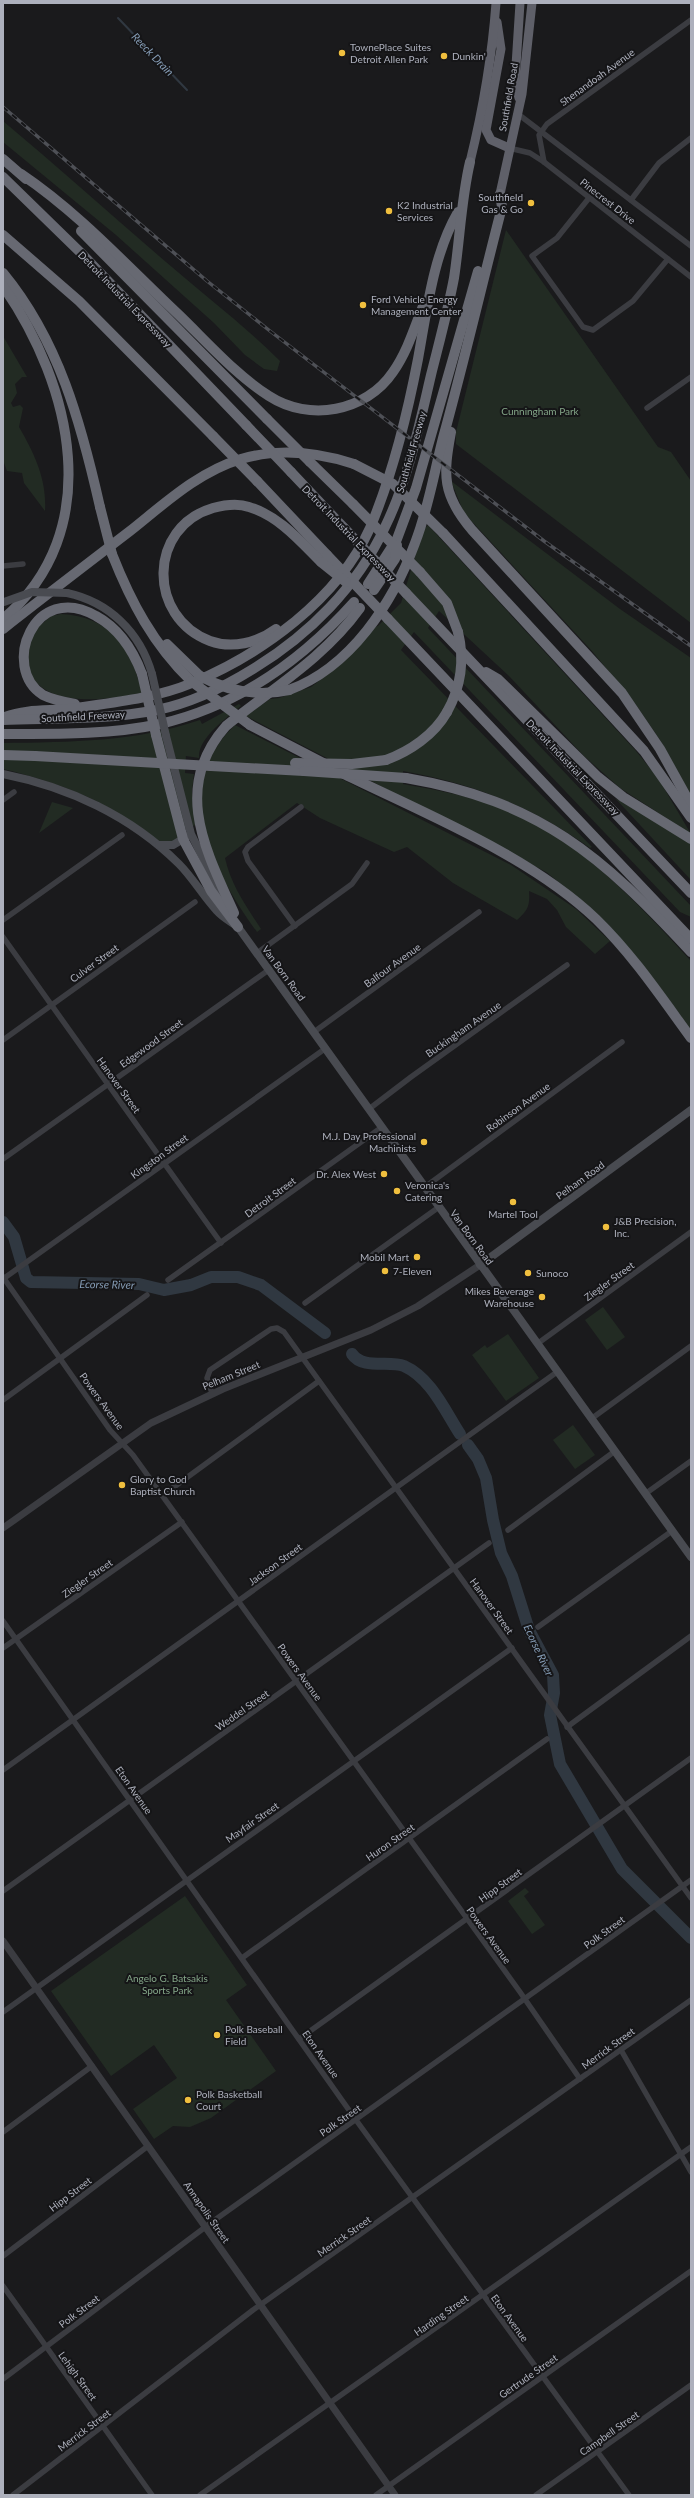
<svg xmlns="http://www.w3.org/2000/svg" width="694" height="2498" font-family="Lato,sans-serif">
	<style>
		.green { fill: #222b23 }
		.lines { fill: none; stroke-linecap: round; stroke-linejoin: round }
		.stream { stroke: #303841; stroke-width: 2 }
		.river { stroke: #303841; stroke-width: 12 }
		.minor { stroke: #3b3c41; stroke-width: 5.5 }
		.tertiary { stroke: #3b3c41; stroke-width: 7 }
		.secondary { stroke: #494b51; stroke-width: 8 }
		.trunk { stroke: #5f6069; stroke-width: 9 }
		.motorway { stroke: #676972; stroke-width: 10 }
		.rail-casing { stroke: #4e5056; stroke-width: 3.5 }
		.rail { stroke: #151517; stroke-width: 2; stroke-dasharray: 6; stroke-linecap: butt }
		.secondary-bridge { stroke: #494b51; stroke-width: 8 }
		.motorway-bridge { stroke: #676972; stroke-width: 10 }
		.poi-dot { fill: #f0bf3e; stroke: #151517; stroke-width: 1.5 }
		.labels { text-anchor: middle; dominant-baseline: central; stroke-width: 4; stroke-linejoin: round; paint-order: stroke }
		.poi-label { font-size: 10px; fill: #adb0bc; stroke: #151517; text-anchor: start }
		.street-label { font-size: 10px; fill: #adb0bc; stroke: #151517 }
		.park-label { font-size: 10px; fill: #84a688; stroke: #151517 }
		.water-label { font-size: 11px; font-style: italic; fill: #859cb5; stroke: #151517 }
	</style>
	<rect width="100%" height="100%" fill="#1a1a1c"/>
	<g class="green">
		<path d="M3,121C58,167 111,215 166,262C204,295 244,325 280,361L277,371L264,369L245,355L214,323L116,235L3,142Z"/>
		<path d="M506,230L658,447L671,452L691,481V623L456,444V432Z"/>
		<path d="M3,336L27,377H22L15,384L17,393L11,403L13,407L20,405L23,408L19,427C34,453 47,479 45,511L24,483L22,473L7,471L3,460Z"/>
		<path d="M451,481L620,609L691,658V795L660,740L636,705L592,651L464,513Z"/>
		<path d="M428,525L636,751L658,778L691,834L620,788L584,756L509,676L439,611L428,628L691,906V917L680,912L414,632L401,650L592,847L590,848C533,807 472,783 403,771V784C431,789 459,794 486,803C571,830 632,897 691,961V1030L655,981L585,903L546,872L246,716L270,699L279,698L311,687L345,661L374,627L378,626L401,603L423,530Z"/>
		<path d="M61,614C110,616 132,649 142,693C111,699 57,708 34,680C32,678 28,674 27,671C25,661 27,647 27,637L51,616Z"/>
		<path d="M239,704L241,706C227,718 198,737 199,758L186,756L185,773L194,774L192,791L196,825L178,831L180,836C176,840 170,843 163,842C145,838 117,811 98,802C68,787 36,777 3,769V743C71,742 135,742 200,720L202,724Z"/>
		<path d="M235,725L511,865L576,909L610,941L595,954L566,927L557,910L547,899L529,891C530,906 528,910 517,920L453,883L407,847L394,852L320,818L297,803L225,858C231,885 246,906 261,929L257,932C213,872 169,787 235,725Z"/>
		<path d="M615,798L691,843V880Z"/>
		<path d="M52,802L73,808L39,833Z"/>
		<path d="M603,1307L625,1337L607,1350L585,1320Z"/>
		<path d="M508,1334L539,1378L506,1401L472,1355L485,1345L487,1348Z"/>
		<path d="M573,1425L595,1455L575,1469L553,1440Z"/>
		<path d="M525,1888L529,1892L524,1896L545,1925L532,1934L508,1901Z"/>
		<path d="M185,1896L247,1985L226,2000L276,2071L211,2118L190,2127L173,2126L154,2139L133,2109L177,2078L154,2045L111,2076L51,1991Z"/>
	</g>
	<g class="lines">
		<path class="stream" d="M118,18L187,90"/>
		<g class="river">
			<path d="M3,1222L14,1237L26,1278L31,1282L139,1284L164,1290L191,1285L211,1277H238L261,1285L325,1333"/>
			<path d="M352,1354C363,1370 389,1360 404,1366C431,1378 445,1411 460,1434"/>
			<path d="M468,1445L478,1459L486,1478L493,1520L501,1553L512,1576L529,1630L553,1675L554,1693L550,1715L560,1764L622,1869L691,1938"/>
		</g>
		<g class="minor">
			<path d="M518,114L691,246"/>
			<path d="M509,148L530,153L544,162L691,277"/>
			<path d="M544,162L539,135L547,124L691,20"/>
			<path d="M589,198L557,238L532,256L583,327L593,330L633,301L668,259"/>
			<path d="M631,200L659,163L691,138"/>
			<path d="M647,408L691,377"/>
			<path d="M3,566L23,564"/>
			<path d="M3,800L14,792"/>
			<path d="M3,920L122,835"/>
			<path d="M295,926L248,861L245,852L248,847L301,807"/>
			<path d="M3,937L221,1243"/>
			<path d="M257,953L352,884L367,863"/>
			<path d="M314,1032L479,912"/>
			<path d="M3,1040L195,902"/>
			<path d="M369,1109L411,1077L567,965"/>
			<path d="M3,1159L270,969"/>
			<path d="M425,1187L622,1042"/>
			<path d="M3,1277L110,1430L133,1455L520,1992L580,2079"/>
			<path d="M3,1279L326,1048"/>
			<path d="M168,1280L382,1127"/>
			<path d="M305,1303L439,1207"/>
			<path d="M537,1344L691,1232"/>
			<path d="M212,1393L207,1378L210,1370L271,1329L277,1328L284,1332L691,1898"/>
			<path d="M3,1400L147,1295"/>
			<path d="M591,1419L691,1346"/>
			<path d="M645,1494L691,1461"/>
			<path d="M163,1495L319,1381"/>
			<path d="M508,1530L615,1451"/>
			<path d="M3,1621L356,2120L629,2495"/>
			<path d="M538,1627L672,1531"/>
			<path d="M3,1648L182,1522"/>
			<path d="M567,1727L691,1636"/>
			<path d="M3,1770L557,1372"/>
			<path d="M3,1891L489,1543"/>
			<path d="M242,1958L547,1739"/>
			<path d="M3,2012L512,1648"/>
			<path d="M299,2039L691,1758"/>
			<path d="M621,2050L691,2172"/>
			<path d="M3,2132L92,2066"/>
			<path d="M3,2256L148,2146"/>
			<path d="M3,2286L152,2495"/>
			<path d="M3,2379L212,2222L691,1880"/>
			<path d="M13,2495L253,2310L691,2000"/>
			<path d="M200,2495L691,2147"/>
			<path d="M376,2495L691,2271"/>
			<path d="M536,2495L691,2385"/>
		</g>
		<g class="tertiary">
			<path d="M3,1528L151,1423L223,1389L371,1330L418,1306L480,1265"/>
			<path d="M3,1941L395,2495"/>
		</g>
		<g class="secondary">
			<path d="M67,593C109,602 140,632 152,674"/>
			<path d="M166,736L191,834L222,896"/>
			<path d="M3,774C68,787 131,816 179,864C193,878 203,896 217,911C222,917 231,922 238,927L691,1557"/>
			<path d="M159,845H173L188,836"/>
			<path d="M480,1265L691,1110"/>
		</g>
		<g class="trunk">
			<path d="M497,22L501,49L486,130L491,140L509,148"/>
			<path d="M519,98L515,81L520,3"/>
			<path d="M470,162C483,109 492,57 496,3"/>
			<path d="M500,194L522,94L532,3"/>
		</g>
		<g class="motorway">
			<path d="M3,159L26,179"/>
			<path d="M21,174C79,213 128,267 179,315C208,343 236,375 269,396C309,422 366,412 393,372C407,352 414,329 423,306"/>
			<path d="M3,177L81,253L246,425"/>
			<path d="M81,231L267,419"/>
			<path d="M3,235L79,301L213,436"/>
			<path d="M3,273C59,341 81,423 100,507"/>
			<path d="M3,286C72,385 107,531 3,619"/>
			<path d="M451,432C443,475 442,495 472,530L622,693L660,749L691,805"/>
			<path d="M310,462L353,504"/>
			<path d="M291,472L344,528"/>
			<path d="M257,481L327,555"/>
			<path d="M443,533L644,751L691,818"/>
			<path d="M112,554C131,602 153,644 191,681"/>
			<path d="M420,572L447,603L458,632"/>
			<path d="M368,584L397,539L416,488L478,271"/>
			<path d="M374,590L395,559L397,545"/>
			<path d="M406,593L691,893"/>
			<path d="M388,619L691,939"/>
			<path d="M3,629C45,596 87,564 130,531C164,504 198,472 241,459C279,448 317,452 354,464"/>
			<path d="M276,629C257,643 232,649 210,641C147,617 148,527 213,508C224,505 238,503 249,507C279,516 300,541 321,562"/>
			<path d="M167,644L200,676"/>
			<path d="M486,672L498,679L598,777L623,797L691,839"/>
			<path d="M289,690C350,668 393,603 415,543C428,510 434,473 443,438C464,362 482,284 502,207L500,194"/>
			<path d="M75,704C64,702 53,700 43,695C0,668 34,580 96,616C120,629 133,650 142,674"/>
			<path d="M5,717C26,709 47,711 69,709C109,703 154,699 192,683C262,654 338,599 370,528C393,474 407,416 418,359C427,310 433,255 458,212"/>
			<path d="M3,720C54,718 107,720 157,710C191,703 224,687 253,669C309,635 357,587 385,527C408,480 419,426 431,375C439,343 448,310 454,278C460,239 461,200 470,162"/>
			<path d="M250,725L325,764"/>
			<path d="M3,734C55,734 109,735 160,724C238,706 302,660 354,602"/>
			<path d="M156,735L183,839L211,891L238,927"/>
			<path d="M3,755L35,756"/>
			<path d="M386,760C410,751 434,735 447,712"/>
			<path d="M211,766L304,771"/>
			<path d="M344,774C426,814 530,856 596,919C633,955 661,997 691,1038"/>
			<path d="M406,778C540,801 602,856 691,952"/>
			<path d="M234,913C205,849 172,787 226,726C273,688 324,658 360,608"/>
		</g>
		<defs>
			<path id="rail" d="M3,107L207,281L270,331L544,541L691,646"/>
		</defs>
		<use href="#rail" class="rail-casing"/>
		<use href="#rail" class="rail"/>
		<g class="secondary-bridge">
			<path d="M4,602L32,592L67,593"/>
			<path d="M152,674L166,736"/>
		</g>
		<g class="motorway-bridge">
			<path d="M267,419L310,462"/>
			<path d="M246,425L291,472"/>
			<path d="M213,436L257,481"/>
			<path d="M354,464L393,484L443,533"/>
			<path d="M353,504L420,572"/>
			<path d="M100,507L112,554"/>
			<path d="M344,528L406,593"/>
			<path d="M327,555L388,619"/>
			<path d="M321,562L346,582"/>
			<path d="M142,674L156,735"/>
			<path d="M200,676C229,692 257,697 289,690"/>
			<path d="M191,681L250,725"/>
			<path d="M447,712C461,687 465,661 458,632"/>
			<path d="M35,756L211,766"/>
			<path d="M295,763L352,764L386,760"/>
			<path d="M304,771L406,778"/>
		</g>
	</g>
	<g class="poi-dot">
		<circle cx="342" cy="53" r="4"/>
		<circle cx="444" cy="56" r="4"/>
		<circle cx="531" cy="203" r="4"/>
		<circle cx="389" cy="211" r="4"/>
		<circle cx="363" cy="305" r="4"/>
		<circle cx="424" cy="1142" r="4"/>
		<circle cx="384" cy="1174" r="4"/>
		<circle cx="397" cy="1191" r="4"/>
		<circle cx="513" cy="1202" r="4"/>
		<circle cx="606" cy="1227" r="4"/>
		<circle cx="417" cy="1257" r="4"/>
		<circle cx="385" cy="1271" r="4"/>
		<circle cx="528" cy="1273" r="4"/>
		<circle cx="542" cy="1297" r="4"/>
		<circle cx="122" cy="1485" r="4"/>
		<circle cx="217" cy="2035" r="4"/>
		<circle cx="188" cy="2100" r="4"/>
	</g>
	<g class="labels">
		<g class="poi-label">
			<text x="350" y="47">TownePlace Suites<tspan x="350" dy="12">Detroit Allen Park</tspan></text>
			<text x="452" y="56">Dunkin'</text>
			<text x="523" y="197" text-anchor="end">Southfield<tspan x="523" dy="12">Gas &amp; Go</tspan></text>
			<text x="397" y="205">K2 Industrial<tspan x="397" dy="12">Services</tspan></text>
			<text x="371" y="299">Ford Vehicle Energy<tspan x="371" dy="12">Management Center</tspan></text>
			<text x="416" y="1136" text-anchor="end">M.J. Day Professional<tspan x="416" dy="12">Machinists</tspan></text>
			<text x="376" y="1174" text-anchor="end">Dr. Alex West</text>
			<text x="405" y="1185">Veronica's<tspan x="405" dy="12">Catering</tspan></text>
			<text x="513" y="1214" text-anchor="middle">Martel Tool</text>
			<text x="614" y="1221">J&amp;B Precision,<tspan x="614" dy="12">Inc.</tspan></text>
			<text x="409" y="1257" text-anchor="end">Mobil Mart</text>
			<text x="393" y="1271">7-Eleven</text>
			<text x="536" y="1273">Sunoco</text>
			<text x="534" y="1291" text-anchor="end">Mikes Beverage<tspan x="534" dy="12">Warehouse</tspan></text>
			<text x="130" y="1479">Glory to God<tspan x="130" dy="12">Baptist Church</tspan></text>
			<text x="225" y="2029">Polk Baseball<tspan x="225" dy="12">Field</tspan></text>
			<text x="196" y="2094">Polk Basketball<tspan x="196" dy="12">Court</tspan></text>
		</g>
		<g class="street-label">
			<text transform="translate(597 77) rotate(-36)">Shenandoah Avenue</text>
			<text transform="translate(508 97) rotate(-80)">Southfield Road</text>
			<text transform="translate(608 201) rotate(38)">Pinecrest Drive</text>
			<text transform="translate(125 299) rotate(46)">Detroit Industrial Expressway</text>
			<text transform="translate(411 452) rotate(-74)">Southfield Freeway</text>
			<text transform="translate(349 533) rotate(46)">Detroit Industrial Expressway</text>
			<text transform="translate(83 716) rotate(-3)">Southfield Freeway</text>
			<text transform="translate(573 767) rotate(46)">Detroit Industrial Expressway</text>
			<text transform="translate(94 963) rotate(-36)">Culver Street</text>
			<text transform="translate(392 965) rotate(-36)">Balfour Avenue</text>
			<text transform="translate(284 973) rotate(54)">Van Born Road</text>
			<text transform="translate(463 1029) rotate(-35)">Buckingham Avenue</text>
			<text transform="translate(151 1043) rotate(-36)">Edgewood Street</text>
			<text transform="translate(119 1085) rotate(54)">Hanover Street</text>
			<text transform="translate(518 1107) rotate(-36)">Robinson Avenue</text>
			<text transform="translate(159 1156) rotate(-36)">Kingston Street</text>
			<text transform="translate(580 1180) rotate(-36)">Pelham Road</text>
			<text transform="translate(270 1197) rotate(-36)">Detroit Street</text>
			<text transform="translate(472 1237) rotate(54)">Van Born Road</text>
			<text transform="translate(609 1281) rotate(-36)">Ziegler Street</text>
			<text transform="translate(231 1375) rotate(-22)">Pelham Street</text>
			<text transform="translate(102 1401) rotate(54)">Powers Avenue</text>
			<text transform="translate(275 1564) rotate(-36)">Jackson Street</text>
			<text transform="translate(87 1578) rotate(-35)">Ziegler Street</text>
			<text transform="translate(492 1606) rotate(54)">Hanover Street</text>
			<text transform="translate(300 1672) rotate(54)">Powers Avenue</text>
			<text transform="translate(242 1710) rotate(-35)">Weddel Street</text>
			<text transform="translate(134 1790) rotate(55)">Eton Avenue</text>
			<text transform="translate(252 1822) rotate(-35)">Mayfair Street</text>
			<text transform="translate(390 1842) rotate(-35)">Huron Street</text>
			<text transform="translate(500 1885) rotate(-36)">Hipp Street</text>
			<text transform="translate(604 1932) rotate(-36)">Polk Street</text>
			<text transform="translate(489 1935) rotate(54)">Powers Avenue</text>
			<text transform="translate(608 2048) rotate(-36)">Merrick Street</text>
			<text transform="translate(321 2054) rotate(55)">Eton Avenue</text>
			<text transform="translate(340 2120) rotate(-35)">Polk Street</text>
			<text transform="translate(70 2194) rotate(-37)">Hipp Street</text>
			<text transform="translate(207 2212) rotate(55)">Annapolis Street</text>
			<text transform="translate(344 2236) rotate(-35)">Merrick Street</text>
			<text transform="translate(79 2311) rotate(-37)">Polk Street</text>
			<text transform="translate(441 2315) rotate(-35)">Harding Street</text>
			<text transform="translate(510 2318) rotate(54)">Eton Avenue</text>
			<text transform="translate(78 2376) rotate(54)">Lehigh Street</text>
			<text transform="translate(528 2376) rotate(-35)">Gertrude Street</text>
			<text transform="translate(84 2430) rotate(-37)">Merrick Street</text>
			<text transform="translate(609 2433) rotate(-35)">Campbell Street</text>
		</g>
		<g class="park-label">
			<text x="540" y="411">Cunningham Park</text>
			<text x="167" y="1978">Angelo G. Batsakis<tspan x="167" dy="12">Sports Park</tspan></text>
		</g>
		<g class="water-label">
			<text transform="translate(153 54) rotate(46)">Reeck Drain</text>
			<text transform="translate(107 1284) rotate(1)">Ecorse River</text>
			<text transform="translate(539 1650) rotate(65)">Ecorse River</text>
		</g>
	</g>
	<rect width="694" height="2498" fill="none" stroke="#adb0bc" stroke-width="8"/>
</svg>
